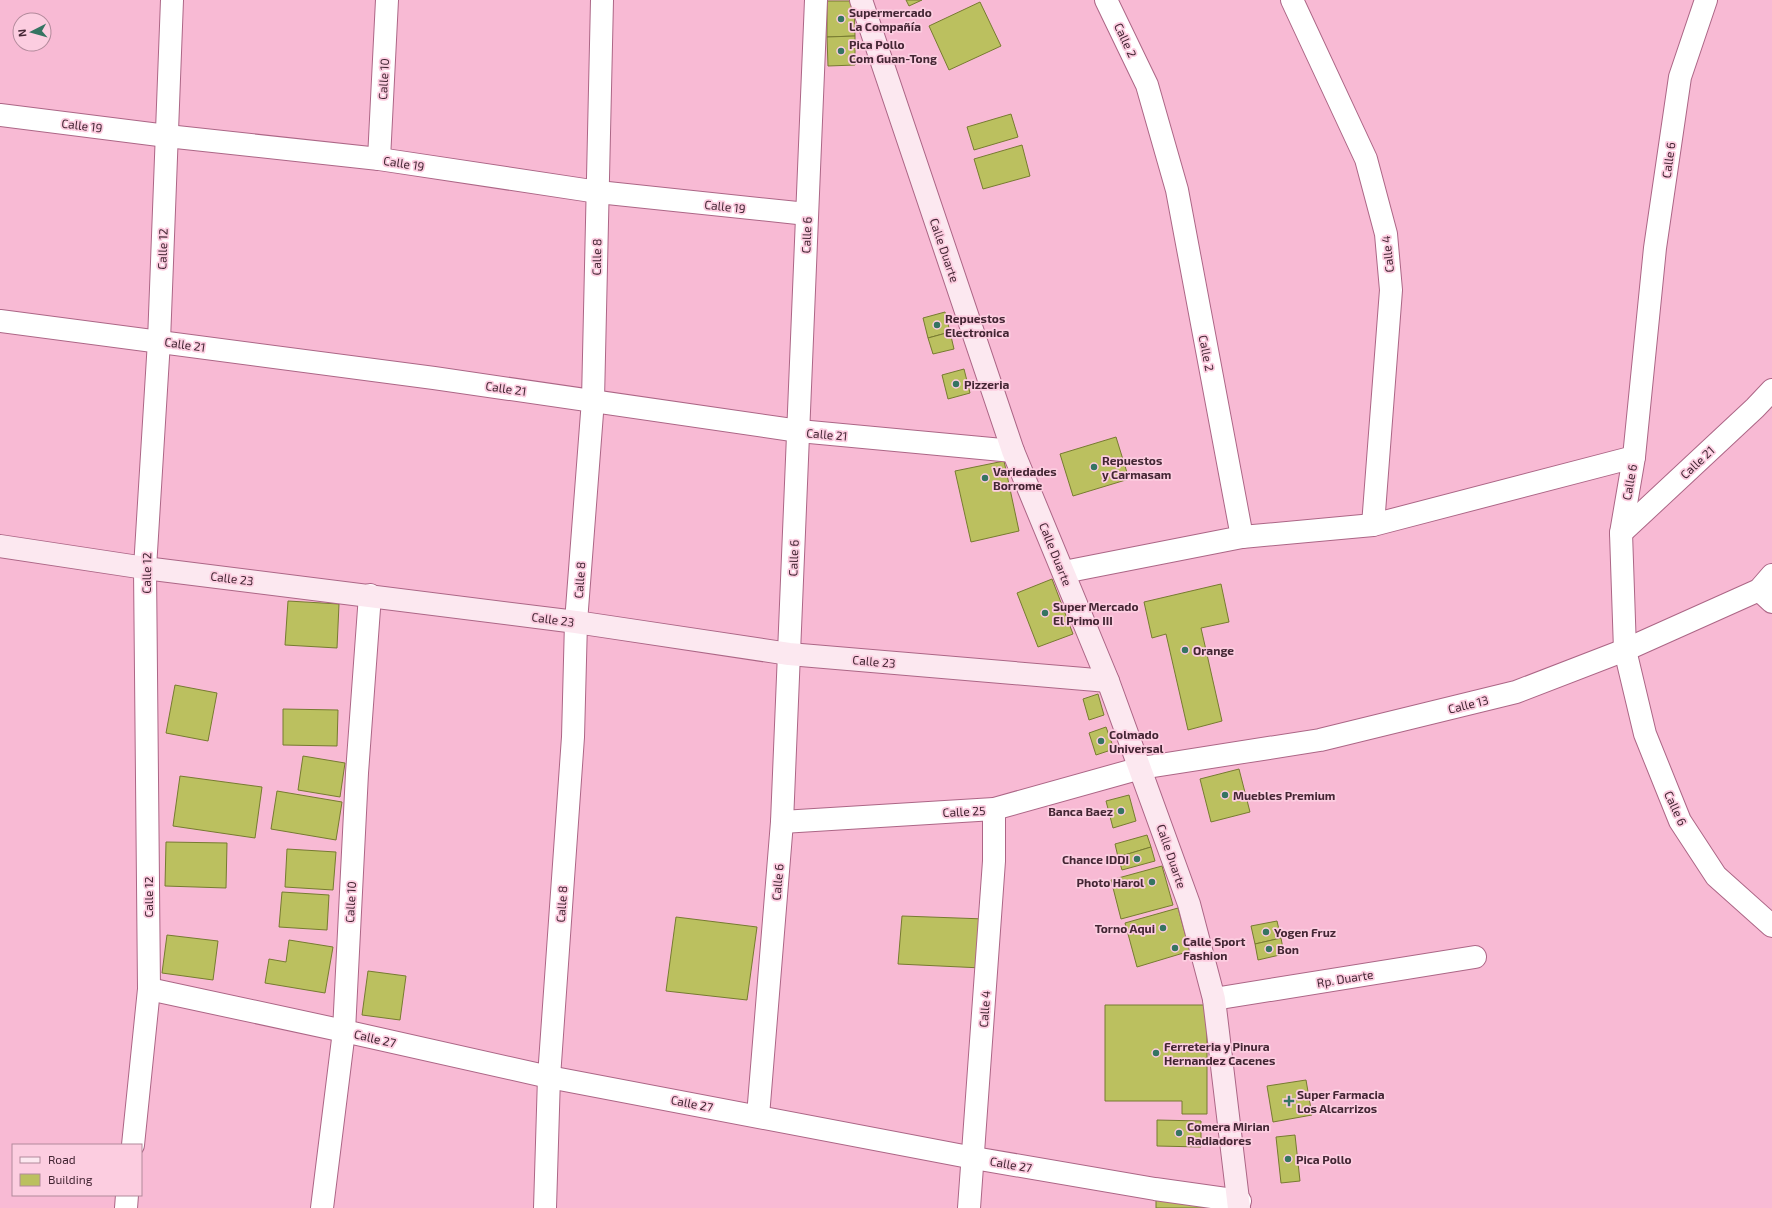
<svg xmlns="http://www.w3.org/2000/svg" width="1772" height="1208" font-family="'Exo 2',sans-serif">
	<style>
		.building { fill: #bbc05f; stroke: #777b30 }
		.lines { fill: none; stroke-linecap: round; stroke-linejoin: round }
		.street-casing { stroke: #ac6686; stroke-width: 24 }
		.secondary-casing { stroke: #ac6686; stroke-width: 24 }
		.street { stroke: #fff; stroke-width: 22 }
		.secondary { stroke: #fce8f0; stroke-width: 22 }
		.poi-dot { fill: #357462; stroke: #fccde0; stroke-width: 1.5 }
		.labels { text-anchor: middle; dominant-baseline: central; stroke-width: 3.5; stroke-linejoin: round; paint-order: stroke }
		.poi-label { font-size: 12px; font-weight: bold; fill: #442634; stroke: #fccde0; text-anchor: start }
		.street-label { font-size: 12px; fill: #442634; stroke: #fccde0 }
	</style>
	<rect width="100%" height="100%" fill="#f8bad4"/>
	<g class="building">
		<path d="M906,0H922L909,6Z"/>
		<path d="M827,1H854L855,36L827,37Z"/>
		<path d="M980,2L1001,46L949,70L929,26Z"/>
		<path d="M855,36V65L828,66L827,37Z"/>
		<path d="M1011,114L1018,137L974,150L967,127Z"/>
		<path d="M1022,145L1030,176L983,189L974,159Z"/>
		<path d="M945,312L950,332L928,338L923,318Z"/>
		<path d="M950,332L954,349L933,354L928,338Z"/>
		<path d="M964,369L970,393L948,399L942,375Z"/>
		<path d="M1116,437L1129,479L1073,496L1060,454Z"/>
		<path d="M1004,461L1019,531L971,542L955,471Z"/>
		<path d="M1052,579L1073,634L1038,647L1017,593Z"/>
		<path d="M1221,584L1229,622L1201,628L1222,721L1188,730L1166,634L1152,638L1144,602Z"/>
		<path d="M288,601L339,604L337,648L285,645Z"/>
		<path d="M175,685L217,693L208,741L166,733Z"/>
		<path d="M1098,694L1104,715L1089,720L1083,699Z"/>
		<path d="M283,709L338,710L337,746L283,745Z"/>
		<path d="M1106,727L1114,749L1096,755L1089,733Z"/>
		<path d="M303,756L345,763L340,797L298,790Z"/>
		<path d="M1239,769L1250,812L1211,822L1200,779Z"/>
		<path d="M180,776L262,787L255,838L173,826Z"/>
		<path d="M277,791L342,802L336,840L271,829Z"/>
		<path d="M1129,795L1136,821L1113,828L1106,801Z"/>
		<path d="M1147,835L1151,847L1118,857L1115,844Z"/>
		<path d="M166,842L227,843L226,888L165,886Z"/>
		<path d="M1151,847L1155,861L1122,870L1118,857Z"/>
		<path d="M287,849L336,852L333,890L285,887Z"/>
		<path d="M1162,866L1173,905L1121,919L1111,880Z"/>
		<path d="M282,892L329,895L327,930L279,927Z"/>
		<path d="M1178,908L1190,951L1137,967L1125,923Z"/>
		<path d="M902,916L985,919L982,968L898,964Z"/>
		<path d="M676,917L757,927L747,1000L666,991Z"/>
		<path d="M1277,921L1281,938L1255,944L1251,926Z"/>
		<path d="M167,935L218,941L213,980L162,973Z"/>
		<path d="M1281,938L1284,954L1258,960L1255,944Z"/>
		<path d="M289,940L333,947L325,993L265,983L269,959L286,962Z"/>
		<path d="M368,971L406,976L400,1020L362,1015Z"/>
		<path d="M1105,1005H1207V1114H1182V1101H1105Z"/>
		<path d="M1306,1080L1312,1115L1273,1122L1267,1086Z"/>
		<path d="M1157,1120L1201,1121V1147L1157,1146Z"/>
		<path d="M1295,1135L1300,1181L1281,1183L1276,1137Z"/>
		<path d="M1156,1195L1206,1198V1208H1156Z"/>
	</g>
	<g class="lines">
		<defs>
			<g id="street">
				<path d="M1292,0L1366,159L1386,234L1391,290L1373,525"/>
				<path d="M1706,0L1680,77L1655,248L1634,457L1621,533L1625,650L1645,734L1680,821L1716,876L1772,926"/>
				<path d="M0,115L167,136L379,159L598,192L807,214"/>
				<path d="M379,159L387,0"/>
				<path d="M0,321L434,378L799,431L1013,451"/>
				<path d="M1621,533L1755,408L1772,390"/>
				<path d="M1242,537L1373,525L1634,457"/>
				<path d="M1064,572L1242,537L1177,190L1147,85L1106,0"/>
				<path d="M1759,590L1772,602"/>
				<path d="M782,822L994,809L1141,768L1320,740L1516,692L1625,650L1759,590L1772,575"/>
				<path d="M149,989L344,1031L549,1077L974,1158L1155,1189L1240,1201"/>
				<path d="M1214,999L1475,957"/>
				<path d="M758,1116L782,822L816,0"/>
				<path d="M133,1145L149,989L145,568L159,341L172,0"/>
				<path d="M126,1208L127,1195"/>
				<path d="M322,1208L344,1031L357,773L370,595"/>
				<path d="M545,1208L549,1077L573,737L576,622L593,400L602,0"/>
				<path d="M969,1208L994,861V809"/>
			</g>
			<g id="secondary">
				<path d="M861,0L1013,451L1108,681L1189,904L1214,999L1239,1208"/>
				<path d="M0,546L145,568L576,622L789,654L1108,681"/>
			</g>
		</defs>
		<use href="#street" class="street-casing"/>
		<use href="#secondary" class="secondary-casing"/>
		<use href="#street" class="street"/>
		<use href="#secondary" class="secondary"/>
	</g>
	<g class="poi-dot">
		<circle cx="841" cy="19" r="4"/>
		<circle cx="841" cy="51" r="4"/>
		<circle cx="937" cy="325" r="4"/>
		<circle cx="956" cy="384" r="4"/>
		<circle cx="1094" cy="467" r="4"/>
		<circle cx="985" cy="478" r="4"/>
		<circle cx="1045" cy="613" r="4"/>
		<circle cx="1185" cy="650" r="4"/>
		<circle cx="1101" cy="741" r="4"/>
		<circle cx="1225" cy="795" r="4"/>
		<circle cx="1121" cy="811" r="4"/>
		<circle cx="1137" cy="859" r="4"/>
		<circle cx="1152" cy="882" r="4"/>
		<circle cx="1163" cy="928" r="4"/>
		<circle cx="1266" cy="932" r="4"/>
		<circle cx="1175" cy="948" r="4"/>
		<circle cx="1269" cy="949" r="4"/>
		<circle cx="1156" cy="1053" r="4"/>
		<path d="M1287 1095h4v4h4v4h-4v4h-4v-4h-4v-4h4z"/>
		<circle cx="1179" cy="1133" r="4"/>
		<circle cx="1288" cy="1159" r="4"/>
	</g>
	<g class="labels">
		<g class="poi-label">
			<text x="849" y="12">Supermercado<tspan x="849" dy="14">La Compañía</tspan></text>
			<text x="849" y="44">Pica Pollo<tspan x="849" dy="14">Com Guan-Tong</tspan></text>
			<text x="945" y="318">Repuestos<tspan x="945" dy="14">Electronica</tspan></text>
			<text x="964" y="384">Pizzeria</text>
			<text x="1102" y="460">Repuestos<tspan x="1102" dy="14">y Carmasam</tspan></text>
			<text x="993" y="471">Variedades<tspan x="993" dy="14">Borrome</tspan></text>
			<text x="1053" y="606">Super Mercado<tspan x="1053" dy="14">El Primo III</tspan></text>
			<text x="1193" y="650">Orange</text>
			<text x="1109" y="734">Colmado<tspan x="1109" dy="14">Universal</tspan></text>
			<text x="1233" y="795">Muebles Premium</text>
			<text x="1113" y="811" text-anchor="end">Banca Baez</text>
			<text x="1129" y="859" text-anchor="end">Chance IDDI</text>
			<text x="1144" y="882" text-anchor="end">Photo Harol</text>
			<text x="1155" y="928" text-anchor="end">Torno Aqui</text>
			<text x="1274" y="932">Yogen Fruz</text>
			<text x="1183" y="941">Calle Sport<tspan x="1183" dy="14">Fashion</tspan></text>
			<text x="1277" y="949">Bon</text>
			<text x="1164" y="1046">Ferreteria y Pinura<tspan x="1164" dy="14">Hernandez Cacenes</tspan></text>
			<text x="1297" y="1094">Super Farmacia<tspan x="1297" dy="14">Los Alcarrizos</tspan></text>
			<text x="1187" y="1126">Comera Mirian<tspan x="1187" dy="14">Radiadores</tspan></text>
			<text x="1296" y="1159">Pica Pollo</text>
		</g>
		<g class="street-label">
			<text transform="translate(1126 40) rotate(65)">Calle 2</text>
			<text transform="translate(383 79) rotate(-87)">Calle 10</text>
			<text transform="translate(82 125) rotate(7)">Calle 19</text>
			<text transform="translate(1668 160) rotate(-82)">Calle 6</text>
			<text transform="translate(404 163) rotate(9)">Calle 19</text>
			<text transform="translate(725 206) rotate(6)">Calle 19</text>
			<text transform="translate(806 235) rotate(-88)">Calle 6</text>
			<text transform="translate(162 249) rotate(-88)">Calle 12</text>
			<text transform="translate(945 250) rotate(71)">Calle Duarte</text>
			<text transform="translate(1387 254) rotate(-96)">Calle 4</text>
			<text transform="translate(596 257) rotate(-89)">Calle 8</text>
			<text transform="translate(185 344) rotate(8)">Calle 21</text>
			<text transform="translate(1207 353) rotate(79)">Calle 2</text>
			<text transform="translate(506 388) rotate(8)">Calle 21</text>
			<text transform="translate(827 434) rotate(5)">Calle 21</text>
			<text transform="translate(1697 462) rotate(-43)">Calle 21</text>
			<text transform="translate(1629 482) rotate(-80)">Calle 6</text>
			<text transform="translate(1056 554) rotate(68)">Calle Duarte</text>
			<text transform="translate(793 558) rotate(-88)">Calle 6</text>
			<text transform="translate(146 573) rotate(-89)">Calle 12</text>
			<text transform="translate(232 578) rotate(7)">Calle 23</text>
			<text transform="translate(579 580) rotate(-86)">Calle 8</text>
			<text transform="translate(553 619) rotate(8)">Calle 23</text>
			<text transform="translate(874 661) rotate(5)">Calle 23</text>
			<text transform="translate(1468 704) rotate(-14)">Calle 13</text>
			<text transform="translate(1676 808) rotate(65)">Calle 6</text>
			<text transform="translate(964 811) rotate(-3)">Calle 25</text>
			<text transform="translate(1172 856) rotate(71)">Calle Duarte</text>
			<text transform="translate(777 882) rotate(-85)">Calle 6</text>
			<text transform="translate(148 897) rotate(-90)">Calle 12</text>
			<text transform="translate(350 902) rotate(-87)">Calle 10</text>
			<text transform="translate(561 904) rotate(-86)">Calle 8</text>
			<text transform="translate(1345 978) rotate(-9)">Rp. Duarte</text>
			<text transform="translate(984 1009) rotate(-86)">Calle 4</text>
			<text transform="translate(375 1038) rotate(13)">Calle 27</text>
			<text transform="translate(692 1103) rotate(11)">Calle 27</text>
			<text transform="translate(1011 1164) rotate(10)">Calle 27</text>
		</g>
	</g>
	<rect x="12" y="1144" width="130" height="52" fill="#fccde0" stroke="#b28a9b"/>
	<rect x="20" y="1157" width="20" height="6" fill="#fce8f0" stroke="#b28a9b"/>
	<text x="48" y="1164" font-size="12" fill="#442634">Road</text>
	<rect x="20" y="1174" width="20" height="12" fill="#bbc05f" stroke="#b28a9b"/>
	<text x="48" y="1184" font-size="12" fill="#442634">Building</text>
	<g transform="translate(32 32) rotate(264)"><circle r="19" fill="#fccde0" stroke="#b28a9b"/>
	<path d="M0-3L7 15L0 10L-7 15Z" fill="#357462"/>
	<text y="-6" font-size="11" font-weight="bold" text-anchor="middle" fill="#442634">N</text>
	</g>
</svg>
